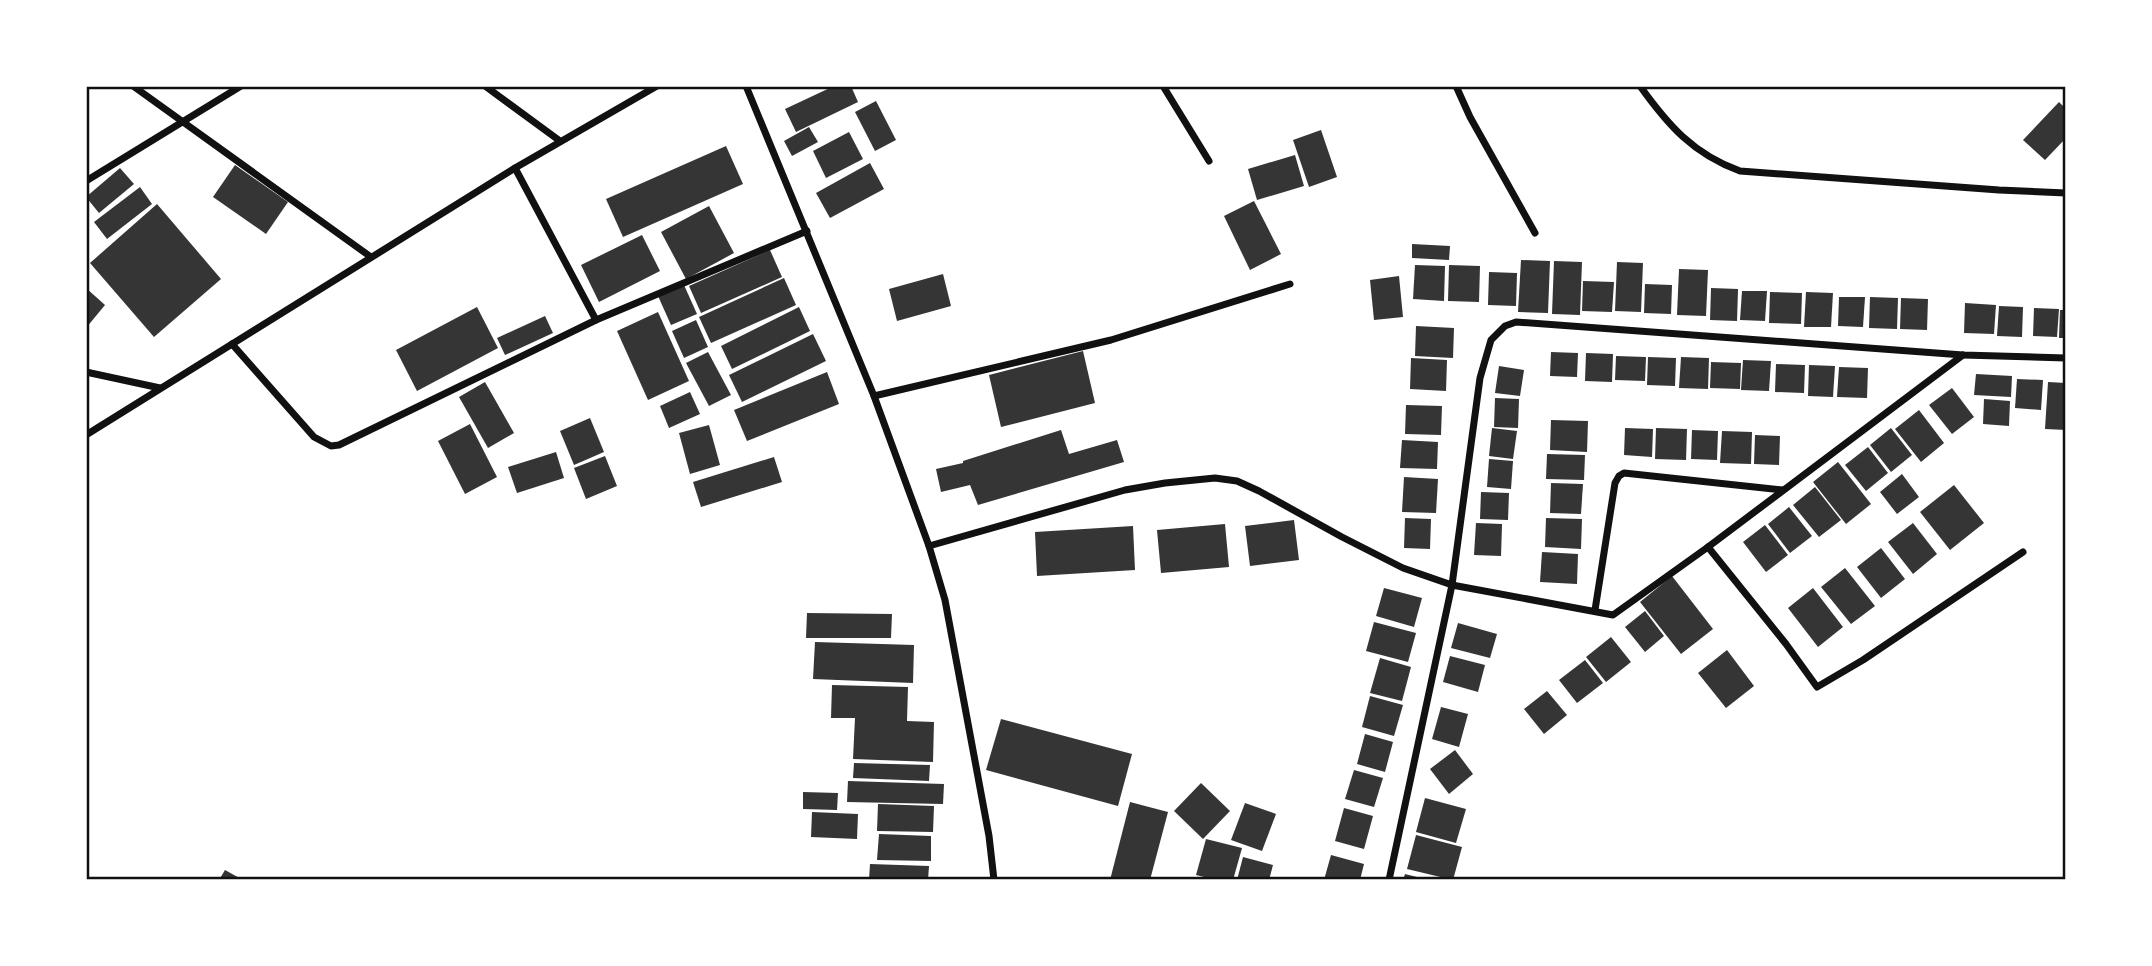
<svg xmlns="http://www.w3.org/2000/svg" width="2152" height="966" font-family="Karla,sans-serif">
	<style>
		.building { fill: #353535 }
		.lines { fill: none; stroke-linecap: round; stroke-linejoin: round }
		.minor { stroke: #111; stroke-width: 7 }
		.neatline { fill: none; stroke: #111; stroke-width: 2.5 }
	</style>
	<rect width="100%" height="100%" fill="#fff"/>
	<g class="building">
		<path d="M834,86H851L858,102L796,132L785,109Z"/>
		<path d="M876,101L896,140L875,151L855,112Z"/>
		<path d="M2059,102L2066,109V138L2045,160L2023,140Z"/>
		<path d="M809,127L818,142L792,156L784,141Z"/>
		<path d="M1321,130L1337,177L1309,187L1293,140Z"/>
		<path d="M849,132L863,159L826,178L813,151Z"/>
		<path d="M726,146L743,184L623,237L606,199Z"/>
		<path d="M1295,155L1304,186L1257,200L1248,169Z"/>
		<path d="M870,163L884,189L830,218L816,193Z"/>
		<path d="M235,165L288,202L266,234L213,197Z"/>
		<path d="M120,168L134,184L99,213L86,197Z"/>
		<path d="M140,187L152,204L107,239L94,222Z"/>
		<path d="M1254,201L1281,254L1250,270L1224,216Z"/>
		<path d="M157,204L221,279L154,337L90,263Z"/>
		<path d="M709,206L734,253L686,279L661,232Z"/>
		<path d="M642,235L660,271L599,302L581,265Z"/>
		<path d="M1412,244L1450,246L1449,260L1412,258Z"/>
		<path d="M770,250L782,277L701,313L689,286Z"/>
		<path d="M1521,260L1550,261L1548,313L1518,312Z"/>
		<path d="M1554,261L1582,262L1580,315L1552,314Z"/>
		<path d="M1617,262L1643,263L1641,312L1615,311Z"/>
		<path d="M1415,265L1445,266L1444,301L1413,299Z"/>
		<path d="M1449,265L1480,266L1479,302L1448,301Z"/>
		<path d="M1679,269L1708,270L1706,316L1677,315Z"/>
		<path d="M1489,272L1517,273L1516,306L1488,305Z"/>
		<path d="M943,274L951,306L897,321L889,289Z"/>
		<path d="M1399,276L1403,317L1374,320L1370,280Z"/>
		<path d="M784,278L796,305L711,343L699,317Z"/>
		<path d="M1583,281L1614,282L1612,312L1582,311Z"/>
		<path d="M1645,284L1672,285L1671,314L1644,313Z"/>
		<path d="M684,285L697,314L671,325L658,296Z"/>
		<path d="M86,288L105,305L86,328Z"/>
		<path d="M1711,288L1738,289L1737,321L1710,320Z"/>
		<path d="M1742,291H1767L1765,321L1740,320Z"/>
		<path d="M1770,292L1802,293L1801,324L1769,323Z"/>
		<path d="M1806,292L1833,293L1831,327H1804Z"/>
		<path d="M1839,297H1865L1863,327L1838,326Z"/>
		<path d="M1870,297L1898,298L1897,329L1869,328Z"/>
		<path d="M1901,298L1928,299L1927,330L1900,329Z"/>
		<path d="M1965,303L1996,305L1994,334L1964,333Z"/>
		<path d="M1999,306L2023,307L2022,337L1997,336Z"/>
		<path d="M477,307L498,348L417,391L396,350Z"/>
		<path d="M799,307L810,331L732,369L721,346Z"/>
		<path d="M2034,308L2059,309L2057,337L2033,336Z"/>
		<path d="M2060,310H2066V338H2059Z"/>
		<path d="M658,312L689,381L648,400L617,331Z"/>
		<path d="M545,316L553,333L505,355L497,338Z"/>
		<path d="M696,320L708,347L684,358L672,331Z"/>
		<path d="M1416,326L1454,328L1453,358L1415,356Z"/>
		<path d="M813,334L826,361L742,402L729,375Z"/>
		<path d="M1083,351L1095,403L1001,427L989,375Z"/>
		<path d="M708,352L731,395L709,406L686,363Z"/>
		<path d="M1551,352L1578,353L1577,377L1550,376Z"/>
		<path d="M1586,353L1613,354L1612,382L1585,381Z"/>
		<path d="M1616,356L1646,357L1645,381L1615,380Z"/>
		<path d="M1648,357L1676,358L1675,386L1647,385Z"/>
		<path d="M1681,357L1709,358L1708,389L1679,388Z"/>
		<path d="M1411,358L1447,360L1446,391L1410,389Z"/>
		<path d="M1743,360L1771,361L1769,391L1741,390Z"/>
		<path d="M1711,362L1741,363L1740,389L1710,388Z"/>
		<path d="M1776,364L1805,365L1804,393L1775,392Z"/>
		<path d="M1809,365L1835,366L1833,397L1808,396Z"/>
		<path d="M1499,366L1524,370L1520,396L1495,393Z"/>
		<path d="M1839,367L1868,368L1867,398L1837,397Z"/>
		<path d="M827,372L839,404L747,441L734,410Z"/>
		<path d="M1976,374L2012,376L2011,397L1974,395Z"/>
		<path d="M2017,379L2043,380L2041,410L2015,408Z"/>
		<path d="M485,382L514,433L488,448L459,397Z"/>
		<path d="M2048,382L2066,383V430L2045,429Z"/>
		<path d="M1952,388L1974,417L1952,434L1929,405Z"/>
		<path d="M690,392L700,414L669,428L660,406Z"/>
		<path d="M1495,398L1519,399L1518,428L1494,427Z"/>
		<path d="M1984,399L2010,401L2009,426L1983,424Z"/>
		<path d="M1406,405L1442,406L1441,435L1405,434Z"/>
		<path d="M1919,410L1944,443L1921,462L1895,429Z"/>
		<path d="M590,418L604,452L574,465L560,431Z"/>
		<path d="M1551,420L1588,421L1587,452L1550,450Z"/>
		<path d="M470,424L497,477L465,494L438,441Z"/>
		<path d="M709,425L720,465L690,474L679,433Z"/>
		<path d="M1492,428L1517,431L1513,459L1489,456Z"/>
		<path d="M1625,428L1653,429L1652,457L1624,455Z"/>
		<path d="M1656,428L1687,429L1686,460L1655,459Z"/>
		<path d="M1891,428L1912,455L1891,472L1870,445Z"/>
		<path d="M1061,430L1069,454L1117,440L1124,462L978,505L970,485L941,492L936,469L963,463V461Z"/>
		<path d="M1692,430L1718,431L1717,460L1691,459Z"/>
		<path d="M1722,431L1752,432L1751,464L1720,463Z"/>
		<path d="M1755,435L1780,436L1779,465L1754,464Z"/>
		<path d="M1402,440L1438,442L1437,469L1400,468Z"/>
		<path d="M1868,447L1888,473L1866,491L1845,465Z"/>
		<path d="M556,452L564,478L517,493L508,467Z"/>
		<path d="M1547,454L1585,455L1584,480L1546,479Z"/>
		<path d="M605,456L617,486L586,499L574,468Z"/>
		<path d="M774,457L782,482L701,507L693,482Z"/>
		<path d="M1489,459L1513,461L1511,489L1487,487Z"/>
		<path d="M1838,462L1871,504L1846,524L1813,482Z"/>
		<path d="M1902,474L1919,497L1897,514L1880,492Z"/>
		<path d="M1404,477L1438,479L1436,513L1402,512Z"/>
		<path d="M1551,483L1583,484L1581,514L1550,513Z"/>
		<path d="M1954,485L1984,523L1950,550L1920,512Z"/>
		<path d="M1815,487L1841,520L1819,537L1793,505Z"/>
		<path d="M1481,492L1509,493L1508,520L1480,519Z"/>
		<path d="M1789,507L1812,536L1790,553L1768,524Z"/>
		<path d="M1405,518L1431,519L1430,549L1404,548Z"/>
		<path d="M1546,518L1582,519L1581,549L1545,547Z"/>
		<path d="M1294,520L1299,560L1250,566L1245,526Z"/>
		<path d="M1476,523L1502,524L1501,556L1474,555Z"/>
		<path d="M1913,523L1937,554L1913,574L1888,542Z"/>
		<path d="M1225,524L1229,567L1161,573L1157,530Z"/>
		<path d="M1765,525L1788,555L1766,572L1743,542Z"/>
		<path d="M1133,526L1135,570L1037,576L1035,532Z"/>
		<path d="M1881,548L1905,579L1881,598L1857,567Z"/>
		<path d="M1542,552L1578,554L1577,584L1540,582Z"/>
		<path d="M1845,568L1875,606L1851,624L1821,587Z"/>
		<path d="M1672,576L1713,629L1681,654L1640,602Z"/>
		<path d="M1384,588L1422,598L1414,627L1376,616Z"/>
		<path d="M1813,588L1843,627L1818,647L1788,608Z"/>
		<path d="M1645,611L1664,636L1645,652L1625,627Z"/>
		<path d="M807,613L892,614L891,638H806Z"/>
		<path d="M1374,622L1416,633L1408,662L1366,651Z"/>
		<path d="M1458,623L1497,634L1490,658L1451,648Z"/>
		<path d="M1611,637L1631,662L1606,682L1586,657Z"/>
		<path d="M815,642L914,645L913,683L813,679Z"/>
		<path d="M1727,650L1754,686L1726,708L1698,673Z"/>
		<path d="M1450,656L1485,665L1478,692L1443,682Z"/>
		<path d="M1380,658L1411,667L1402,701L1370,693Z"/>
		<path d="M1585,660L1603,683L1577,703L1559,680Z"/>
		<path d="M832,685L908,687L907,721L934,722L933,762L853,759L855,718H831Z"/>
		<path d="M1547,691L1567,715L1544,734L1524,709Z"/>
		<path d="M1370,696L1403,705L1394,736L1362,727Z"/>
		<path d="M1441,707L1468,714L1459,747L1432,739Z"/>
		<path d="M1001,719L1132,754L1118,806L986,770Z"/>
		<path d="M1365,734L1393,742L1385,772L1357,764Z"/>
		<path d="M1455,750L1473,774L1449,794L1430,769Z"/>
		<path d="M854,763L930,765L929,781L853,778Z"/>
		<path d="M1354,770L1383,778L1374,807L1345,799Z"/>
		<path d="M848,781L944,784L943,804L847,802Z"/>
		<path d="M1201,783L1230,811L1203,839L1174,811Z"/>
		<path d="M803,792L838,793L837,810L803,809Z"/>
		<path d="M1425,798L1466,809L1456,843L1416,832Z"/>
		<path d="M1130,802L1168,812L1150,880H1110Z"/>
		<path d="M1245,803L1276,814L1262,851L1231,840Z"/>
		<path d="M878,804L934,806L933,832L877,831Z"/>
		<path d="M1344,808L1373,816L1364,849L1335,841Z"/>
		<path d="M812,812L858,814L857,839L811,837Z"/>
		<path d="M879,834L931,836V861L877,860Z"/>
		<path d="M1416,835L1462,847L1453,880L1407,869Z"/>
		<path d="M1206,839L1242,848L1233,880H1216L1196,875Z"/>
		<path d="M1331,855L1364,864L1360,880H1324Z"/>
		<path d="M1243,857L1273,865L1269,880H1237Z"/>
		<path d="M870,864L929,866L928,880H869Z"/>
		<path d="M225,870L243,880H219Z"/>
		<path d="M1405,874L1425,879V880H1403Z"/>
	</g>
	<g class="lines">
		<g class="minor">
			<path d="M133,86L371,257"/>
			<path d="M485,86L560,141"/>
			<path d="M746,86L874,396L929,546L945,600L989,836L994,880"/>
			<path d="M1163,86L1209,161"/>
			<path d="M1456,86L1470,117L1535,233"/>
			<path d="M1640,86C1668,125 1693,154 1740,171L1999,190L2066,193"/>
			<path d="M515,168L596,320"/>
			<path d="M86,181L241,86"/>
			<path d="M232,344L314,437L331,446L339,445L596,320L807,231"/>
			<path d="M86,372L160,388"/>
			<path d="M874,396L1111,340L1290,284"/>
			<path d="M86,435L515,168L657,86"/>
			<path d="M929,546L1125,490L1165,483L1215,478L1237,481L1259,491L1342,537L1403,568L1452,585L1613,615L1708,547L1963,355"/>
			<path d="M1708,547L1786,644L1817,687L1863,660L2023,552"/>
			<path d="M1595,610L1615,483L1619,476L1624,473L1783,490"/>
			<path d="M1389,880L1452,585L1480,378L1491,340L1505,326L1516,322L1963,355L2066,358"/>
		</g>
	</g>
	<rect width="2152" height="966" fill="none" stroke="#ffffff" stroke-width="175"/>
	<rect x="88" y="88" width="1976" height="790" class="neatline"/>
</svg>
